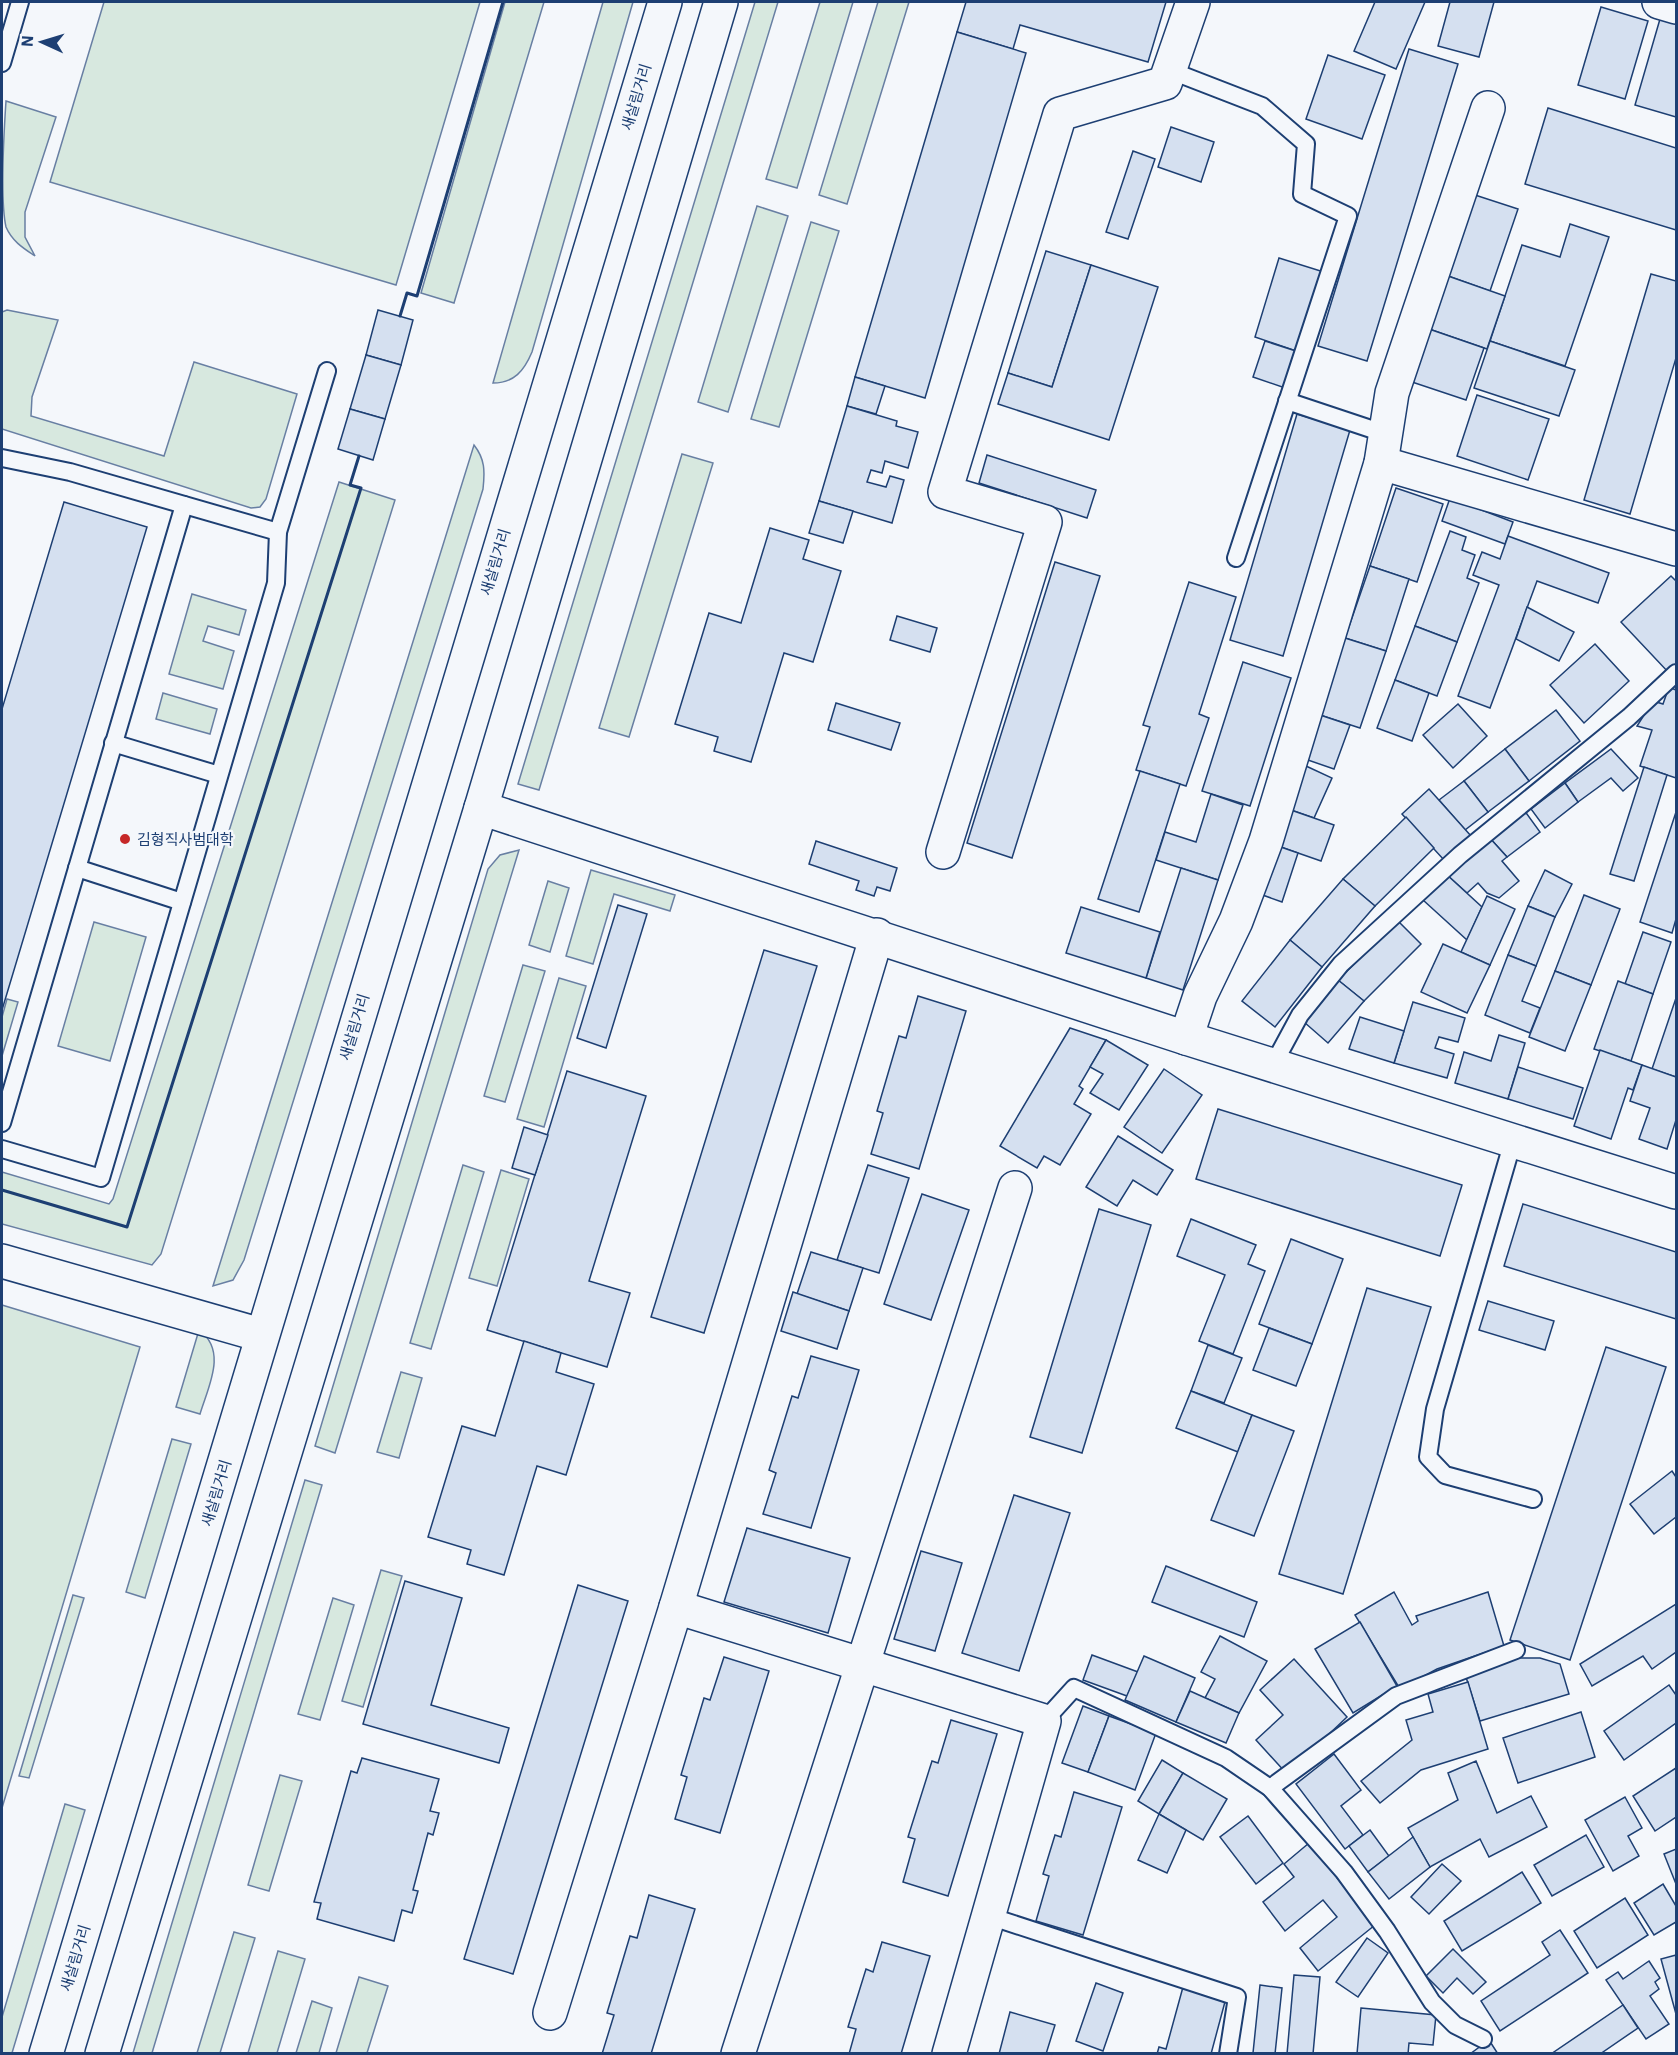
<svg xmlns="http://www.w3.org/2000/svg" width="1678" height="2055" font-family="'IBM Plex Sans','Noto Sans KR',sans-serif">
	<style>
		.green { fill: #d7e8df; stroke: #687fa3; stroke-width: 1.5 }
		.building { fill: #d5e0f0; stroke: #1d3f73; stroke-width: 1.5 }
		.lines { fill: none; stroke-linecap: round; stroke-linejoin: round }
		.lane-casing { stroke: #1d3f73; stroke-width: 20 }
		.street-casing { stroke: #1d3f73; stroke-width: 36 }
		.secondary-casing { stroke: #1d3f73; stroke-width: 36 }
		.primary-casing { stroke: #1d3f73; stroke-width: 36 }
		.lane { stroke: #f4f7fb; stroke-width: 16 }
		.street { stroke: #f4f7fb; stroke-width: 33 }
		.secondary { stroke: #f4f7fb; stroke-width: 33 }
		.primary { stroke: #f4f7fb; stroke-width: 33 }
		.wall { stroke: #1d3f73; stroke-width: 3 }
		.poi-dot { fill: #c62828; stroke: #f4f7fb; stroke-width: 2 }
		.labels { text-anchor: middle; dominant-baseline: central; stroke-width: 4.5; stroke-linejoin: round; paint-order: stroke }
		.street-label { font-size: 15px; fill: #1d3f73; stroke: #f4f7fb }
		.poi-label { font-size: 15px; fill: #1d3f73; stroke: #f4f7fb; text-anchor: start }
	</style>
	<rect width="100%" height="100%" fill="#f4f7fb"/>
	<g class="green">
		<path d="M104,2H480L396,285L50,182Z"/>
		<path d="M505,2H544L454,303L421,293Z"/>
		<path d="M603,2H633L532,352C524,371 514,383 493,383Z"/>
		<path d="M755,2H778L539,790L518,784Z"/>
		<path d="M820,2H853L797,188L766,179Z"/>
		<path d="M878,2H909L847,204L819,195Z"/>
		<path d="M6,101L56,117L25,212V237L35,256C23,248 12,241 6,227C0,200 4,131 6,101Z"/>
		<path d="M757,206L788,216L728,412L698,402Z"/>
		<path d="M811,222L839,231L779,427L751,419Z"/>
		<path d="M7,310L58,320L32,397L31,416L164,456L194,362L297,394L266,499L260,507L251,508L2,429V312Z"/>
		<path d="M474,445C485,459 485,471 483,489L244,1260L233,1280L213,1286Z"/>
		<path d="M682,454L713,463L629,737L599,728Z"/>
		<path d="M339,482L395,500L161,1254L152,1265L2,1224V1172L109,1204L113,1199Z"/>
		<path d="M192,594L246,610L239,635L208,626L203,641L234,651L223,689L169,674Z"/>
		<path d="M163,693L217,709L210,734L156,719Z"/>
		<path d="M519,850L335,1453L315,1446L488,869L500,855Z"/>
		<path d="M591,870L675,895L670,911L614,894L593,964L566,956Z"/>
		<path d="M548,881L569,888L550,952L529,945Z"/>
		<path d="M94,922L146,937L110,1061L58,1046Z"/>
		<path d="M523,965L545,971L505,1102L484,1096Z"/>
		<path d="M559,978L586,986L544,1127L517,1119Z"/>
		<path d="M7,999L18,1002L2,1056V1017Z"/>
		<path d="M463,1165L484,1172L431,1349L410,1343Z"/>
		<path d="M501,1170L529,1179L497,1286L469,1278Z"/>
		<path d="M2,1305L140,1347L2,1808Z"/>
		<path d="M199,1330C228,1351 208,1387 200,1414L176,1407Z"/>
		<path d="M401,1372L422,1378L399,1458L377,1452Z"/>
		<path d="M172,1439L191,1444L145,1598L126,1592Z"/>
		<path d="M305,1480L322,1485L152,2053H133Z"/>
		<path d="M381,1570L402,1576L363,1707L342,1701Z"/>
		<path d="M73,1595L84,1598L29,1778L19,1776Z"/>
		<path d="M333,1598L354,1605L320,1720L298,1714Z"/>
		<path d="M280,1775L302,1781L269,1891L248,1885Z"/>
		<path d="M65,1804L85,1810L12,2053H2V2017Z"/>
		<path d="M234,1932L255,1938L220,2053H197Z"/>
		<path d="M278,1951L305,1959L277,2053H248Z"/>
		<path d="M359,1977L388,1986L367,2053H336Z"/>
		<path d="M312,2001L332,2008L319,2053H296Z"/>
	</g>
	<g class="building">
		<path d="M966,2H1166L1148,62L1020,25L1013,49L957,32Z"/>
		<path d="M1375,2H1425L1396,69L1354,51Z"/>
		<path d="M1450,2H1494L1479,57L1438,46Z"/>
		<path d="M1601,7L1648,21L1625,99L1578,85Z"/>
		<path d="M1660,19L1676,24V117L1635,105Z"/>
		<path d="M957,32L1026,53L925,398L855,377Z"/>
		<path d="M1409,49L1458,64L1367,361L1318,346Z"/>
		<path d="M1328,55L1385,75L1362,139L1306,119Z"/>
		<path d="M1548,108L1676,148V230L1525,184Z"/>
		<path d="M1171,127L1214,142L1201,182L1158,167Z"/>
		<path d="M1133,151L1155,159L1128,239L1106,232Z"/>
		<path d="M1475,195L1518,209L1490,291L1448,276Z"/>
		<path d="M1570,224L1609,237L1565,366L1490,341L1522,245L1560,257Z"/>
		<path d="M1046,251L1091,265L1052,387L1008,373Z"/>
		<path d="M1279,258L1327,273L1302,353L1255,337Z"/>
		<path d="M1091,265L1158,287L1109,440L998,404L1008,373L1052,387Z"/>
		<path d="M1651,274L1676,281V358L1630,514L1584,500Z"/>
		<path d="M1448,276L1505,296L1487,349L1429,329Z"/>
		<path d="M378,310L413,320L401,365L366,355Z"/>
		<path d="M1429,329L1484,348L1466,400L1412,382Z"/>
		<path d="M1265,341L1302,353L1291,390L1253,377Z"/>
		<path d="M1490,341L1575,370L1559,416L1474,388Z"/>
		<path d="M366,355L401,365L385,419L350,409Z"/>
		<path d="M855,377L885,386L876,414L847,406Z"/>
		<path d="M1477,395L1549,419L1528,480L1457,456Z"/>
		<path d="M847,406L897,421L896,426L918,432L908,468L885,461L882,473L871,470L867,482L886,487L890,476L904,480L892,523L819,501Z"/>
		<path d="M350,409L385,419L373,460L338,449Z"/>
		<path d="M1297,414L1350,430L1283,656L1230,640Z"/>
		<path d="M987,455L1096,490L1087,518L979,483Z"/>
		<path d="M1396,488L1443,504L1417,582L1370,566Z"/>
		<path d="M1450,498L1513,522L1505,544L1442,521Z"/>
		<path d="M819,501L853,511L843,543L809,533Z"/>
		<path d="M64,502L147,527L2,1010V709Z"/>
		<path d="M770,528L809,540L803,559L841,571L813,662L784,653L751,762L714,751L718,737L675,724L709,613L741,623Z"/>
		<path d="M1450,531L1466,537L1462,550L1475,555L1467,578L1479,583L1457,642L1415,626Z"/>
		<path d="M1508,536L1609,573L1598,603L1537,581L1490,708L1458,696L1499,585L1473,575L1482,552L1500,559Z"/>
		<path d="M1055,562L1100,576L1012,858L967,843Z"/>
		<path d="M1370,566L1409,579L1386,651L1345,638Z"/>
		<path d="M1671,576L1676,581V666L1669,673L1621,622Z"/>
		<path d="M1189,582L1236,597L1199,714L1209,718L1186,786L1136,770L1150,727L1143,725Z"/>
		<path d="M1527,607L1574,632L1559,661L1516,639Z"/>
		<path d="M897,616L937,628L930,652L890,640Z"/>
		<path d="M1415,626L1457,642L1437,696L1395,680Z"/>
		<path d="M1345,638L1386,651L1360,728L1320,715Z"/>
		<path d="M1595,644L1629,681L1584,723L1550,685Z"/>
		<path d="M1243,662L1291,678L1250,806L1202,791Z"/>
		<path d="M1395,680L1429,693L1412,741L1377,728Z"/>
		<path d="M1669,687L1676,690V778L1640,766L1652,730L1637,726L1653,701L1663,704Z"/>
		<path d="M836,703L900,723L891,750L828,730Z"/>
		<path d="M1458,704L1487,736L1453,768L1423,735Z"/>
		<path d="M1556,710L1580,741L1529,781L1505,749Z"/>
		<path d="M1320,715L1350,725L1334,769L1305,759Z"/>
		<path d="M1505,749L1529,781L1488,812L1464,781Z"/>
		<path d="M1611,749L1638,778L1623,791L1611,778L1578,802L1565,783Z"/>
		<path d="M1306,766L1332,778L1314,818L1288,809Z"/>
		<path d="M1644,767L1667,775L1634,881L1610,874Z"/>
		<path d="M1140,771L1180,784L1139,912L1098,899Z"/>
		<path d="M1464,781L1488,812L1465,830L1439,800Z"/>
		<path d="M1565,783L1578,802L1545,828L1531,809Z"/>
		<path d="M1429,789L1471,836L1444,860L1402,814Z"/>
		<path d="M1211,794L1243,805L1218,880L1156,860L1165,832L1196,842Z"/>
		<path d="M1288,809L1334,825L1321,861L1275,845Z"/>
		<path d="M1524,810L1540,832L1507,857L1488,836Z"/>
		<path d="M1676,812V919L1672,933L1640,922Z"/>
		<path d="M1406,817L1434,848L1375,906L1343,879Z"/>
		<path d="M1488,836L1507,857L1502,861L1519,881L1499,898L1487,893L1478,883L1467,893L1446,874Z"/>
		<path d="M816,841L897,868L890,891L877,887L874,896L856,890L859,881L809,864Z"/>
		<path d="M1275,845L1298,853L1282,902L1257,893Z"/>
		<path d="M1181,868L1218,880L1183,990L1146,978Z"/>
		<path d="M1545,870L1572,884L1555,917L1528,906Z"/>
		<path d="M1446,874L1482,907L1467,940L1423,900Z"/>
		<path d="M1343,879L1375,906L1322,967L1290,940Z"/>
		<path d="M1584,895L1620,909L1591,985L1555,971Z"/>
		<path d="M1487,896L1515,909L1490,965L1461,952Z"/>
		<path d="M618,905L647,914L606,1048L577,1038Z"/>
		<path d="M1528,906L1555,917L1536,966L1508,955Z"/>
		<path d="M1081,907L1160,932L1146,978L1066,953Z"/>
		<path d="M1398,921L1421,944L1364,1001L1338,980Z"/>
		<path d="M1643,932L1671,942L1653,994L1625,984Z"/>
		<path d="M1290,940L1322,967L1275,1027L1242,1001Z"/>
		<path d="M1443,944L1490,965L1467,1013L1421,992Z"/>
		<path d="M764,950L817,966L704,1333L651,1317Z"/>
		<path d="M1508,955L1536,966L1522,1001L1540,1008L1530,1033L1485,1015Z"/>
		<path d="M1555,971L1591,985L1565,1051L1529,1037Z"/>
		<path d="M1338,980L1364,1001L1328,1043L1304,1022Z"/>
		<path d="M1618,981L1653,994L1631,1061L1594,1049Z"/>
		<path d="M918,996L966,1011L919,1169L871,1154L883,1113L877,1111L899,1036L906,1038Z"/>
		<path d="M1676,998V1077L1652,1069Z"/>
		<path d="M1413,1002L1465,1018L1458,1042L1439,1037L1435,1048L1454,1054L1447,1078L1394,1063Z"/>
		<path d="M1360,1017L1404,1031L1394,1063L1349,1049Z"/>
		<path d="M1070,1028L1106,1040L1079,1086L1083,1089L1074,1104L1091,1114L1060,1165L1044,1156L1037,1168L1000,1146Z"/>
		<path d="M1499,1035L1525,1043L1508,1099L1455,1083L1464,1052L1491,1061Z"/>
		<path d="M1106,1040L1148,1065L1119,1110L1090,1093L1103,1074L1090,1067Z"/>
		<path d="M1600,1050L1642,1065L1633,1090L1628,1088L1611,1139L1574,1126Z"/>
		<path d="M1642,1065L1676,1077V1120L1667,1149L1639,1139L1650,1108L1630,1101Z"/>
		<path d="M1518,1067L1583,1088L1573,1119L1508,1099Z"/>
		<path d="M1164,1069L1202,1095L1162,1153L1124,1127Z"/>
		<path d="M567,1071L646,1096L589,1281L630,1293L607,1367L487,1330Z"/>
		<path d="M1218,1109L1462,1185L1440,1256L1196,1179Z"/>
		<path d="M524,1127L548,1135L535,1175L512,1168Z"/>
		<path d="M1118,1136L1173,1170L1157,1195L1133,1180L1117,1206L1086,1187Z"/>
		<path d="M868,1165L909,1178L879,1273L837,1260Z"/>
		<path d="M922,1194L969,1210L931,1320L884,1304Z"/>
		<path d="M1523,1204L1676,1252V1319L1504,1266Z"/>
		<path d="M1099,1209L1151,1225L1082,1453L1030,1437Z"/>
		<path d="M1191,1219L1256,1245L1248,1264L1265,1271L1233,1354L1199,1341L1225,1275L1177,1256Z"/>
		<path d="M1291,1239L1343,1259L1312,1344L1259,1324Z"/>
		<path d="M811,1252L863,1268L849,1311L797,1294Z"/>
		<path d="M1367,1288L1431,1307L1343,1594L1279,1574Z"/>
		<path d="M793,1292L849,1311L837,1349L781,1331Z"/>
		<path d="M1488,1301L1554,1321L1545,1350L1479,1330Z"/>
		<path d="M1269,1328L1312,1344L1296,1386L1253,1370Z"/>
		<path d="M524,1341L561,1353L556,1372L594,1384L566,1475L537,1466L504,1575L467,1564L471,1550L428,1537L462,1426L495,1436Z"/>
		<path d="M1208,1345L1242,1358L1224,1403L1191,1391Z"/>
		<path d="M1606,1347L1666,1367L1570,1660L1510,1640Z"/>
		<path d="M811,1356L859,1370L811,1528L763,1514L776,1473L769,1470L792,1396L798,1398Z"/>
		<path d="M1191,1391L1252,1415L1238,1452L1176,1428Z"/>
		<path d="M1252,1415L1294,1431L1254,1536L1211,1520Z"/>
		<path d="M1672,1471L1676,1477V1517L1654,1534L1630,1504Z"/>
		<path d="M1014,1495L1070,1513L1019,1671L962,1653Z"/>
		<path d="M747,1528L850,1558L828,1633L724,1602Z"/>
		<path d="M921,1551L962,1563L935,1651L894,1639Z"/>
		<path d="M1166,1566L1257,1602L1244,1637L1152,1602Z"/>
		<path d="M405,1581L462,1598L431,1705L509,1728L499,1763L363,1724Z"/>
		<path d="M578,1585L628,1601L513,1974L464,1959Z"/>
		<path d="M1394,1592L1412,1625L1418,1621L1416,1616L1488,1592L1504,1646L1437,1669L1400,1689L1355,1615Z"/>
		<path d="M1676,1604V1652L1652,1669L1643,1656L1592,1686L1580,1664Z"/>
		<path d="M1360,1622L1397,1686L1353,1713L1315,1649Z"/>
		<path d="M1220,1636L1267,1661L1239,1713L1205,1698L1215,1679L1201,1672Z"/>
		<path d="M1092,1655L1138,1672L1127,1696L1083,1680Z"/>
		<path d="M1144,1656L1195,1678L1176,1722L1125,1700Z"/>
		<path d="M724,1657L769,1671L720,1833L675,1819L687,1777L681,1775L704,1698L710,1700Z"/>
		<path d="M1519,1658H1540L1560,1664L1569,1694L1480,1721L1465,1674Z"/>
		<path d="M1294,1659L1347,1717L1287,1774L1256,1740L1283,1715L1260,1690Z"/>
		<path d="M1468,1682L1488,1749L1421,1770L1380,1803L1361,1781L1412,1740L1406,1720L1433,1712L1428,1694Z"/>
		<path d="M1669,1685L1676,1695V1723L1624,1760L1604,1731Z"/>
		<path d="M1190,1691L1239,1713L1226,1743L1176,1722Z"/>
		<path d="M1083,1706L1109,1716L1088,1772L1062,1763Z"/>
		<path d="M1581,1712L1595,1757L1518,1783L1503,1738Z"/>
		<path d="M1109,1716L1156,1733L1135,1790L1088,1772Z"/>
		<path d="M951,1720L997,1734L948,1896L903,1882L915,1839L908,1837L932,1761L938,1763Z"/>
		<path d="M1334,1754L1361,1790L1341,1806L1363,1835L1345,1849L1296,1784Z"/>
		<path d="M362,1758L439,1779L430,1811L439,1813L433,1835L428,1833L413,1890L418,1891L412,1913L402,1910L394,1941L317,1919L321,1903L314,1902L351,1771L357,1773Z"/>
		<path d="M1162,1760L1183,1773L1159,1814L1138,1801Z"/>
		<path d="M1476,1761L1497,1813L1531,1796L1547,1827L1489,1857L1480,1839L1430,1867L1408,1828L1458,1800L1448,1773Z"/>
		<path d="M1676,1768V1817L1655,1831L1633,1796Z"/>
		<path d="M1183,1773L1227,1799L1203,1840L1159,1814Z"/>
		<path d="M1074,1792L1122,1807L1083,1935L1036,1921L1049,1876L1043,1874L1055,1835L1061,1837Z"/>
		<path d="M1625,1797L1642,1828L1628,1836L1639,1856L1613,1871L1585,1820Z"/>
		<path d="M1159,1814L1186,1830L1167,1873L1138,1860Z"/>
		<path d="M1248,1816L1283,1863L1256,1884L1220,1837Z"/>
		<path d="M1370,1830L1389,1856L1368,1872L1349,1846Z"/>
		<path d="M1586,1835L1604,1867L1552,1896L1534,1865Z"/>
		<path d="M1413,1837L1430,1867L1389,1899L1368,1872Z"/>
		<path d="M1309,1843L1375,1925L1318,1971L1300,1948L1337,1917L1323,1900L1285,1931L1263,1902L1294,1877L1284,1864Z"/>
		<path d="M1676,1849V1884L1664,1854Z"/>
		<path d="M1442,1864L1461,1881L1429,1914L1411,1897Z"/>
		<path d="M1522,1872L1541,1903L1462,1951L1444,1921Z"/>
		<path d="M1663,1884L1676,1906V1922L1654,1935L1634,1903Z"/>
		<path d="M649,1895L695,1909L651,2054H602L614,2015L607,2013L630,1936L637,1938Z"/>
		<path d="M1625,1898L1648,1935L1597,1968L1574,1931Z"/>
		<path d="M1560,1930L1588,1973L1500,2031L1481,2001L1550,1955L1542,1942Z"/>
		<path d="M1367,1938L1388,1953L1358,1997L1336,1982Z"/>
		<path d="M882,1942L930,1956L901,2054H849L856,2029L848,2027L866,1969L873,1972Z"/>
		<path d="M1453,1949L1486,1982L1473,1994L1457,1978L1443,1993L1426,1976Z"/>
		<path d="M1676,1955V2014L1661,1959Z"/>
		<path d="M1649,1961L1660,1978L1655,1982L1659,1989L1650,1996L1669,2024L1646,2039L1606,1980L1618,1972L1623,1979Z"/>
		<path d="M1294,1975L1320,1977L1313,2054H1287Z"/>
		<path d="M1096,1983L1123,1993L1103,2051L1076,2041Z"/>
		<path d="M1260,1985L1282,1988L1275,2054L1253,2053Z"/>
		<path d="M1183,1987L1226,1998L1211,2054H1157L1159,2047L1166,2049Z"/>
		<path d="M1623,2005L1638,2028L1600,2054H1551Z"/>
		<path d="M1361,2008L1436,2015L1433,2045L1409,2043L1408,2054H1357Z"/>
		<path d="M1010,2012L1055,2025L1046,2054H999Z"/>
		<path d="M1489,2040L1498,2054H1470Z"/>
	</g>
	<g class="lines">
		<defs>
			<g id="lane">
				<path d="M2,63L20,2"/>
				<path d="M1169,70L1262,106L1306,144L1302,194L1348,216L1236,558"/>
				<path d="M1287,401L1386,434"/>
				<path d="M2,458L70,472L278,532"/>
				<path d="M113,743L219,775"/>
				<path d="M77,868L182,902"/>
				<path d="M1273,1065L1300,1015L1341,964L1460,855L1629,717L1676,673"/>
				<path d="M2,1123L184,505"/>
				<path d="M1513,1141L1435,1409L1428,1457L1445,1475L1533,1499"/>
				<path d="M2,1149L101,1178L276,583L278,532L327,371"/>
				<path d="M1044,1721L1074,1688L1226,1758L1270,1788L1344,1872L1387,1931L1432,2002L1455,2025L1483,2039"/>
				<path d="M1270,1788L1396,1696L1516,1650"/>
				<path d="M989,1916L1237,1997L1228,2054"/>
			</g>
			<g id="street">
				<path d="M1381,463L1676,549"/>
				<path d="M943,852L1045,522L945,492L1060,114L1165,83L1193,2"/>
				<path d="M1186,1038L1200,996L1236,921L1266,841L1381,463L1392,393L1488,108"/>
				<path d="M676,1607L1044,1721L949,2054"/>
				<path d="M550,2013L676,1607L877,935"/>
				<path d="M738,2054L1015,1188"/>
			</g>
			<g id="secondary">
				<path d="M1659,2L1676,7"/>
				<path d="M481,808L1186,1038L1676,1192"/>
				<path d="M2,1261L261,1335"/>
			</g>
			<g id="primary">
				<path d="M46,2054L665,2"/>
				<path d="M102,2054L481,808L721,2"/>
			</g>
		</defs>
		<use href="#lane" class="lane-casing"/>
		<use href="#street" class="street-casing"/>
		<use href="#secondary" class="secondary-casing"/>
		<use href="#primary" class="primary-casing"/>
		<use href="#lane" class="lane"/>
		<use href="#street" class="street"/>
		<use href="#secondary" class="secondary"/>
		<use href="#primary" class="primary"/>
		<g class="wall">
			<path d="M400,316L407,293L417,296L503,2"/>
			<path d="M2,1190L127,1227L361,488L350,485L359,456"/>
		</g>
	</g>
	<circle class="poi-dot" cx="125" cy="839" r="6"/>
	<g class="labels">
		<g class="street-label">
			<text transform="translate(636 97) rotate(-73)">새살림거리</text>
			<text transform="translate(495 562) rotate(-73)">새살림거리</text>
			<text transform="translate(354 1027) rotate(-73)">새살림거리</text>
			<text transform="translate(216 1493) rotate(-73)">새살림거리</text>
			<text transform="translate(75 1958) rotate(-73)">새살림거리</text>
		</g>
		<g class="poi-label">
			<text x="137" y="839">김형직사범대학</text>
		</g>
	</g>
	<rect width="1678" height="2055" fill="none" stroke="#1d3f73" stroke-width="6"/>
	<g transform="translate(42 42) rotate(274)" stroke="#f4f7fb" stroke-width="4.5" paint-order="stroke">
	<path d="M0-4.5L10 22L0 15L-10 22Z" fill="#1d3f73"/>
	<text y="-9" font-size="16" font-weight="bold" text-anchor="middle" fill="#1d3f73">N</text>
	</g>
</svg>
